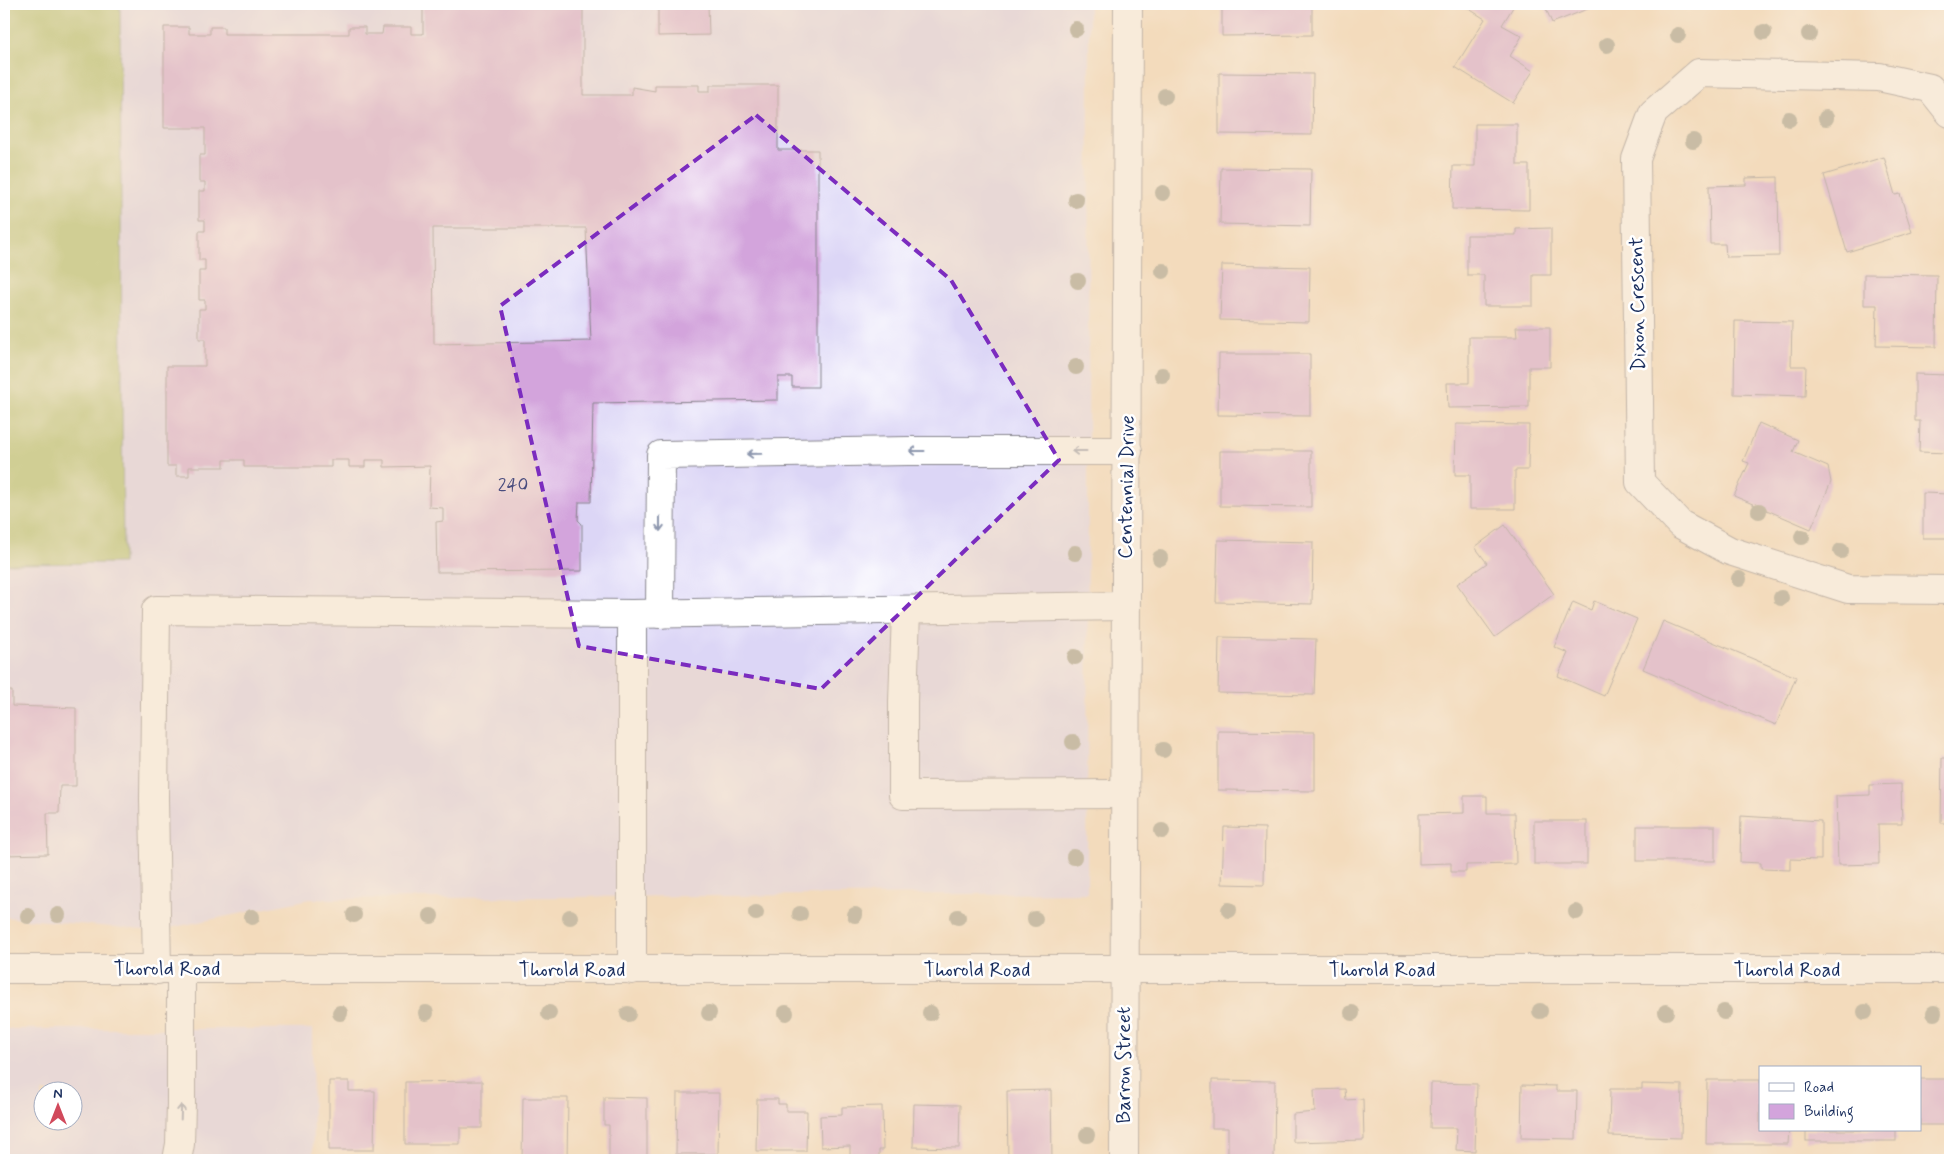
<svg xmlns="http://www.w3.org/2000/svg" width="1954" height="1164" font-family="Mynerve,sans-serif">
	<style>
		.built { fill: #dcd6f6; fill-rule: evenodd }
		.pitch { fill: #a7bf65; stroke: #617762 }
		.building { fill: #d3a4dc; fill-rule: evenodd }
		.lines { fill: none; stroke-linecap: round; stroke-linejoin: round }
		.minor-casing { stroke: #87858d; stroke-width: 30 }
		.minor { stroke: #fff; stroke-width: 28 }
		.tree { fill: #979889 }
		.oneway { stroke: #8d97ae }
		.marked { fill: none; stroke: #7b2cbf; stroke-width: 4; stroke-dasharray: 10 6; stroke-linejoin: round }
		.labels { text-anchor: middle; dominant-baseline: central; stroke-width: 5; stroke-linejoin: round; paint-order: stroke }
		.number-label { font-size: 18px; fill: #494c7e }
		.street-label { font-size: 20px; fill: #1b2f5e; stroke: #fff }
	</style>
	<rect width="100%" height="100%" fill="#fff"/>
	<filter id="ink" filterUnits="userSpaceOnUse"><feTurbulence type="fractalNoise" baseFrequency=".02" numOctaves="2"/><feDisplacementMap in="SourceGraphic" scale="10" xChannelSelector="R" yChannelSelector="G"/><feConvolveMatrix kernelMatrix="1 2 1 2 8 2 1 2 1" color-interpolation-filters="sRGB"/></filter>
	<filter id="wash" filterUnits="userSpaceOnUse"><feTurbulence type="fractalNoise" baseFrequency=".0096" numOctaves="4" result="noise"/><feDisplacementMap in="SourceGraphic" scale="20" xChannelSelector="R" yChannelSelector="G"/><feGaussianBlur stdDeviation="1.12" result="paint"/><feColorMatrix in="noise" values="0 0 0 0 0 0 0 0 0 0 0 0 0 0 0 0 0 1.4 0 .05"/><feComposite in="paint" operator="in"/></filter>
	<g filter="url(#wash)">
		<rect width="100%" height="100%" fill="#f3dbbc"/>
		<g class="built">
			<path d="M4,4H1089L1087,893L310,899L155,931L4,917Z"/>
			<path d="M4,1029H312L313,1160H4ZM42,1092H72V1122H42Z"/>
		</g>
		<path class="pitch" d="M4,4H120L123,563L4,564Z"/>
		<g id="blocks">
			<g class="building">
				<path d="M423,4H583V95H632V87L655,91V85H699V91H710V85H778V150H818V387H792V377H778V400L593,403L591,502H579L578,520L582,524V571L437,572L436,522L443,521V508L429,507L430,466L384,467V460H365V467H349V460H331V467H244V460H224V467H189V476H176V466H167V366H205V339H199V309H205V300H199V271H205V260H199V231H205V220H199V191H205V182H199V155H205V128H164V27H189V34H210V27H224V34H349V27H365V34H382L383,27H411V34H423ZM433,228H586L591,341L434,344Z"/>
				<path d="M658,4H708L709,35L658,36Z"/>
				<path d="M1222,4H1312V35L1222,36Z"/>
				<path d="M1468,4H1515L1502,25L1522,36L1510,56L1533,71L1513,103L1455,67L1485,19L1466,7Z"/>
				<path d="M1544,4H1594L1595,6L1552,23Z"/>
				<path d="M1219,73L1313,74L1312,135L1219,134Z"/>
				<path d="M1475,124H1517V165H1529V210L1452,209L1453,166H1475Z"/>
				<path d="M1884,157L1895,195L1900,194L1912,232L1847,252L1824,175Z"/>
				<path d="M1221,168L1311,169L1310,226L1220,224Z"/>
				<path d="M1778,177L1779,256L1726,257L1725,244H1710L1709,186L1746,185V178Z"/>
				<path d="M1551,228V275H1533V306H1484V275H1467V235H1516V229Z"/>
				<path d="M1222,265L1310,267L1309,322L1220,320Z"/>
				<path d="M1864,274L1937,275L1936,347L1876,346L1877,305H1864Z"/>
				<path d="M1735,321L1792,322L1791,366H1806L1805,396L1734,394Z"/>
				<path d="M1516,327H1550V367H1529V407L1448,408L1447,383H1469V337H1517Z"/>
				<path d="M1219,354H1310V416L1218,415Z"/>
				<path d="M1915,374L1950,375V453L1919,452L1920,421H1915Z"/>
				<path d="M1759,423L1798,440L1793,452L1828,467L1831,482L1811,529L1734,496L1749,463L1743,461Z"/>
				<path d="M1456,424L1529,425L1528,470H1515V509H1470V475H1455Z"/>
				<path d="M1220,451H1311V507L1220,506Z"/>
				<path d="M1923,493L1950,494V538H1923Z"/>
				<path d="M1505,525L1554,594L1495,637L1457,584L1487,563L1475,547Z"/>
				<path d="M1218,540L1313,542L1312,604L1216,602Z"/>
				<path d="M1594,601L1637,619L1604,696L1558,676L1568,653L1554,647L1573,602L1591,610Z"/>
				<path d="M1663,621L1796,677L1776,725L1643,669Z"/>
				<path d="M1219,637L1316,639L1314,695L1218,693Z"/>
				<path d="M4,691H12V706L76,708V786H60L59,813H47L48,854L4,855Z"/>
				<path d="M1218,731L1315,732V791L1218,790Z"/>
				<path d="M1942,758H1950V823H1941Z"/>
				<path d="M1901,784L1902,824H1878L1879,864L1838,865L1836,796L1870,795V785Z"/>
				<path d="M1464,796H1487V813H1515L1516,864L1466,865V872H1451V863L1419,864V814L1464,813Z"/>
				<path d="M1741,816L1821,821V860L1790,859V870L1761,869V863L1740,862Z"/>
				<rect x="1534" y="821" width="53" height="43"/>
				<rect x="1637" y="826" width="78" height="35"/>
				<path d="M1224,827L1265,828L1264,885L1222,884Z"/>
				<rect x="1920" y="1079" width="30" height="46"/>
				<path d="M1212,1080L1275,1081L1274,1160H1228V1128H1212Z"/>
				<path d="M1707,1080H1760V1130H1789L1788,1144H1706Z"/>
				<path d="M329,1081H349V1091H375L374,1150H329Z"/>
				<path d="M482,1081V1128H460V1144H405V1082Z"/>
				<path d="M1431,1083L1477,1084L1475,1151L1456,1150L1457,1128H1430Z"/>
				<path d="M1642,1084L1682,1085L1681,1138L1609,1136L1610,1089H1642Z"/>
				<path d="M1522,1085L1556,1086V1091H1577L1576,1139L1521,1138Z"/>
				<path d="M1345,1089L1346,1100L1363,1099L1364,1140L1293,1142V1114L1315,1112L1314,1090Z"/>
				<path d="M1051,1090L1052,1160H1008L1007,1091Z"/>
				<path d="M677,1093H719L718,1154H676Z"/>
				<path d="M604,1097L647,1098V1160H609V1125H604Z"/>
				<path d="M523,1098H568L567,1160H522Z"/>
				<path d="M757,1099H778V1104H786V1111H807L806,1151H756Z"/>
				<path d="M914,1104L960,1105L959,1148L913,1147Z"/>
				<path d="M882,1106L883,1150H879V1160H850V1146L821,1147L820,1116L842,1115V1107Z"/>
				<rect x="1806" y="1130" width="90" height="11"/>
			</g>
		</g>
	</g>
	<g filter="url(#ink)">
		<use href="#blocks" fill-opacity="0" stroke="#87858d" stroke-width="1"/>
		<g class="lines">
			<defs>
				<g id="minor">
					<path d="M1950,113L1930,88L1879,77L1699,73L1653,113L1636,159L1640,482L1680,524L1730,551L1848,589L1950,590"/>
					<path d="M906,611L903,702V795L1126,794"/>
					<path d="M632,614V970"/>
					<path d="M660,614L661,455L908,451H1128"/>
					<path d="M4,969H1950"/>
					<path d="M157,970L154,799L156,610L632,614L1125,606"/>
					<path d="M177,1160L180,1144L181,1103V970"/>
					<path d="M1124,1160L1128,4"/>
				</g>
			</defs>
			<use href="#minor" class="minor-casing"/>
			<use href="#minor" class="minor"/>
		</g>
		<g class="tree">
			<circle cx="1076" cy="29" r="8"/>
			<circle cx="1764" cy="32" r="8"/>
			<circle cx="1809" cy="34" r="8"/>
			<circle cx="1678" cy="35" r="8"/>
			<circle cx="1607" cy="45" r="8"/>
			<circle cx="1165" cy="96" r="8"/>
			<circle cx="1826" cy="118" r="8"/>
			<circle cx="1789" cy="119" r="8"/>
			<circle cx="1693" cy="141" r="8"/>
			<circle cx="1163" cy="193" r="8"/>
			<circle cx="1076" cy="200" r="8"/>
			<circle cx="1163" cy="271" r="8"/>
			<circle cx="1078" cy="281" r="8"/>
			<circle cx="1076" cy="367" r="8"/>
			<circle cx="1162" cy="375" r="8"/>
			<circle cx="1759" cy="511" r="8"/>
			<circle cx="1802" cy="537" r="8"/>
			<circle cx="1841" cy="551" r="8"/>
			<circle cx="1075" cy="553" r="8"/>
			<circle cx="1160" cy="558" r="8"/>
			<circle cx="1739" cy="579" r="8"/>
			<circle cx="1781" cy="598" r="8"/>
			<circle cx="1075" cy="657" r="8"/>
			<circle cx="1073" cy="742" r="8"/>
			<circle cx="1163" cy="750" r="8"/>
			<circle cx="1162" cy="831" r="8"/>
			<circle cx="1074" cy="857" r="8"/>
			<circle cx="1229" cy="910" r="8"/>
			<circle cx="1576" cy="912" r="8"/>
			<circle cx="756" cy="913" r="8"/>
			<circle cx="800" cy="914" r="8"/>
			<circle cx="58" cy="915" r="8"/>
			<circle cx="354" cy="915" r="8"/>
			<circle cx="855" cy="915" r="8"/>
			<circle cx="28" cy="916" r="8"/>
			<circle cx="431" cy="916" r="8"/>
			<circle cx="252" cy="917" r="8"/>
			<circle cx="570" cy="917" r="8"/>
			<circle cx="958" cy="917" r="8"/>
			<circle cx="1035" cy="919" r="8"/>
			<circle cx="1540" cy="1011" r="8"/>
			<circle cx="1666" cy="1012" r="8"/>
			<circle cx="1724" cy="1012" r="8"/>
			<circle cx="1865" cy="1012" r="8"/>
			<circle cx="340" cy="1013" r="8"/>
			<circle cx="426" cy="1013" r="8"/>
			<circle cx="549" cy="1013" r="8"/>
			<circle cx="709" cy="1013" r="8"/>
			<circle cx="786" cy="1013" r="8"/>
			<circle cx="930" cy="1013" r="8"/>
			<circle cx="1352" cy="1013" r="8"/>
			<circle cx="1934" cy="1013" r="8"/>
			<circle cx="628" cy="1014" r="8"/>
			<circle cx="1087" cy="1135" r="8"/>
		</g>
		<defs><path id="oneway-shaft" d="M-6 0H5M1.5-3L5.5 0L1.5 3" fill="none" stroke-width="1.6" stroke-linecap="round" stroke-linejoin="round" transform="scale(1.25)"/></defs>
		<g class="oneway">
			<use href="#oneway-shaft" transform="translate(917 451) rotate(180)"/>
			<use href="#oneway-shaft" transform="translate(1079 451) rotate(180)"/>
			<use href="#oneway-shaft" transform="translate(754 454) rotate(179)"/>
			<use href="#oneway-shaft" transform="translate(660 524) rotate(90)"/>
			<use href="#oneway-shaft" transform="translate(181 1112) rotate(-88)"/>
		</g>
	</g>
	<path d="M0 0H1954V1164H0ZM756,115L951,280L1059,460L821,689L579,646L500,306Z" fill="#f3dbbc" fill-opacity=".55" fill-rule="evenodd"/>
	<path class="marked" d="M756,115L951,280L1059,460L821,689L579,646L500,306Z"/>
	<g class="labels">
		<g class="number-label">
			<text x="513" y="485">240</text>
		</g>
		<g class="street-label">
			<text transform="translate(1638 304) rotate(-91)">Dixon Crescent</text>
			<text transform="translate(1127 487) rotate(-89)">Centennial Drive</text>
			<text x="167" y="969">Thorold Road</text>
			<text x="572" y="970">Thorold Road</text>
			<text x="977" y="970">Thorold Road</text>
			<text x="1382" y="970">Thorold Road</text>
			<text x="1787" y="970">Thorold Road</text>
			<text transform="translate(1124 1065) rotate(-90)">Barron Street</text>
		</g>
	</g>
	<rect width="1954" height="1164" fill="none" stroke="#fff" stroke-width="20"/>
	<rect x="1759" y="1066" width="162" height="65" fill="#ffffff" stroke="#a4acbf"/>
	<rect x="1769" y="1083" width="25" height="8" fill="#ffffff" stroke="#a4acbf"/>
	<text x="1804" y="1092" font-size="15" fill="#1b2f5e">Road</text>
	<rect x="1769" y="1104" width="25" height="15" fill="#d3a4dc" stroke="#a4acbf"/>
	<text x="1804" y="1116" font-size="15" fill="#1b2f5e">Building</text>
	<g transform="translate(58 1106)"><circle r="24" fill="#ffffff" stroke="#a4acbf"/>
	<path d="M0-4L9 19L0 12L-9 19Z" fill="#d1495b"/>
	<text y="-8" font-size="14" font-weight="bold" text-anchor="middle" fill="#1b2f5e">N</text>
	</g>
</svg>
